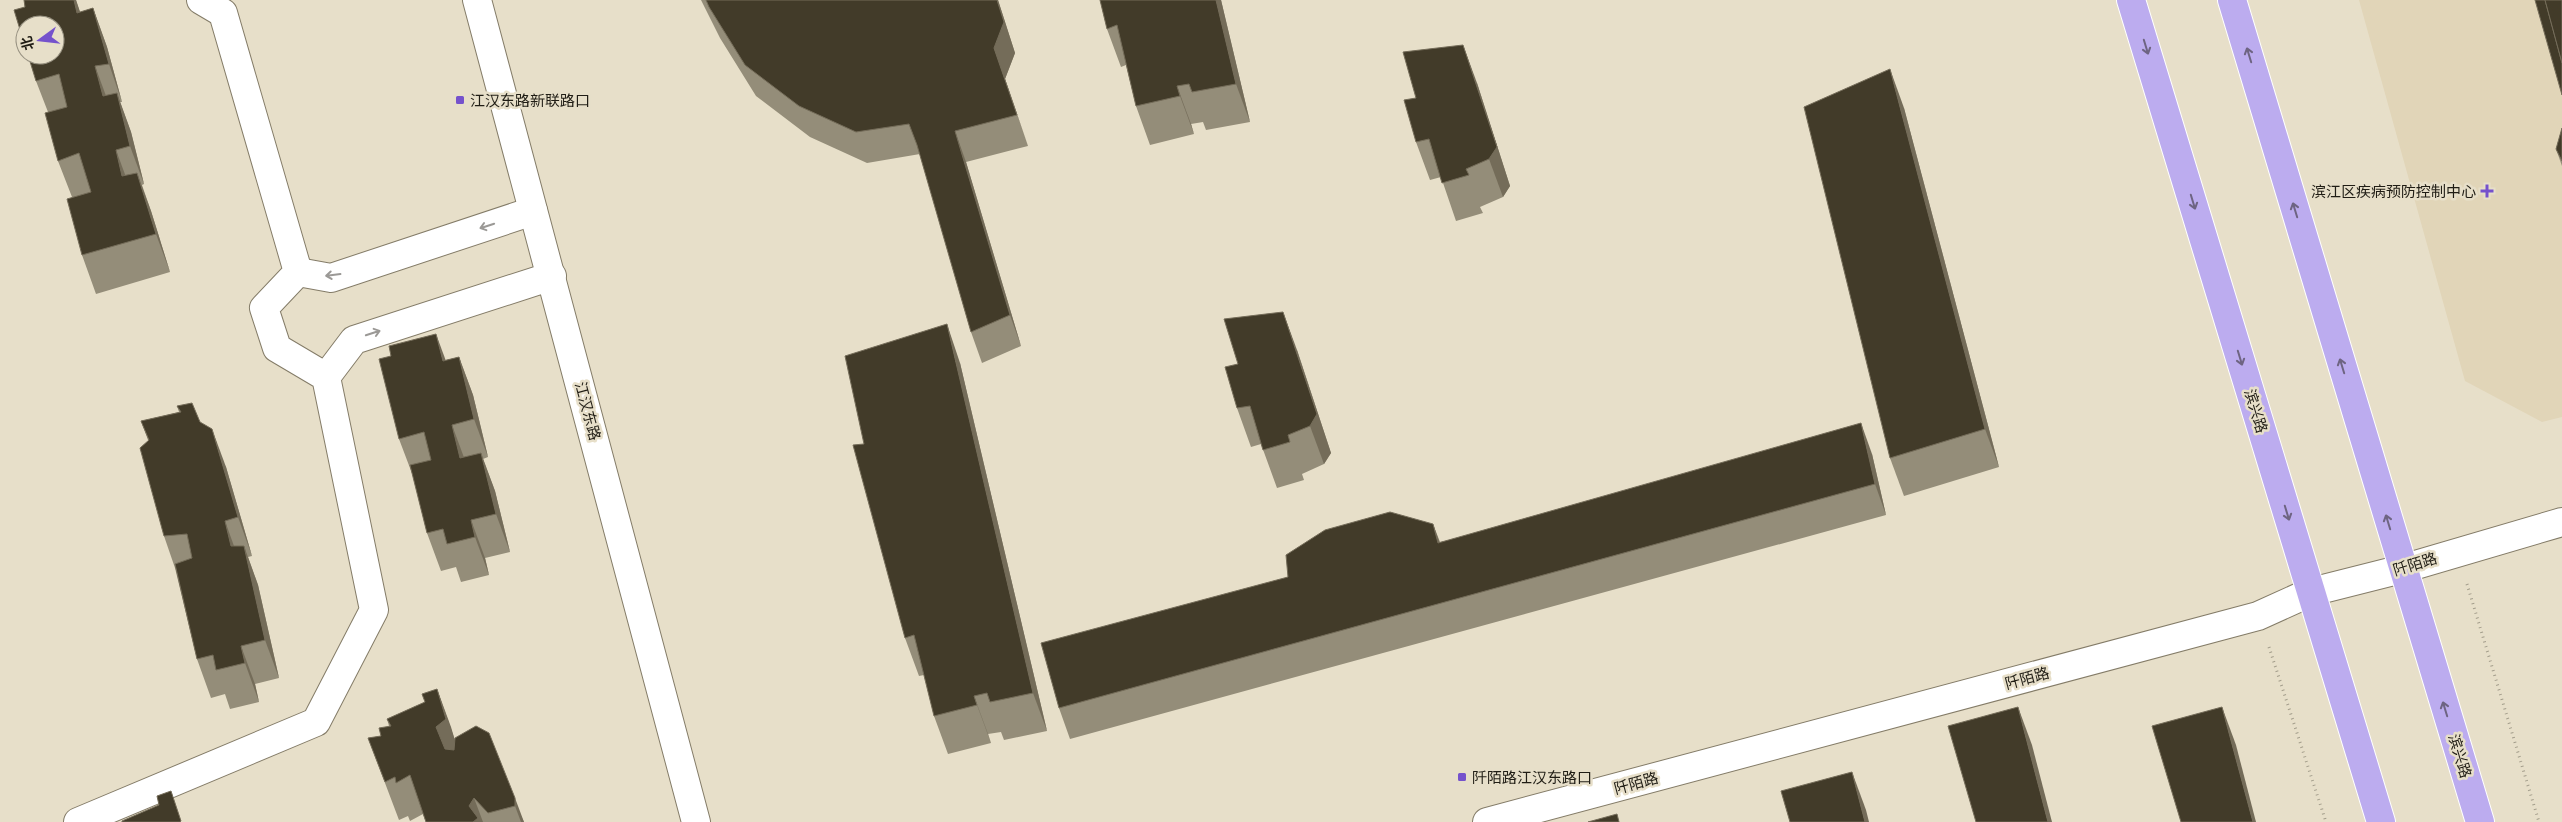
<svg xmlns="http://www.w3.org/2000/svg" width="2562" height="822" font-family="Manrope,'Noto Sans SC',sans-serif">
	<style>
		.built { fill: #e1d5b8 }
		.lines { fill: none; stroke-linecap: round; stroke-linejoin: round }
		.minor-casing { stroke: #847c68; stroke-width: 30 }
		.major-casing { stroke: #fff; stroke-width: 30 }
		.path { stroke: #a49e8c; stroke-width: 3; stroke-dasharray: 1 4; stroke-linecap: butt }
		.minor { stroke: #fff; stroke-width: 28 }
		.major { stroke: #bcacef; stroke-width: 28 }
		.wall { fill: #948d79 }
		.shaded-wall { fill: #746c59 }
		.building { fill: #423b29; stroke: #746c59 }
		.oneway { stroke: #6e6482 }
		.oneway2 { stroke: #9b9996 }
		.poi-dot { fill: #7552cc; stroke: #e7dfc9; stroke-width: 2 }
		.labels { text-anchor: middle; dominant-baseline: central; stroke-width: 5; stroke-linejoin: round; paint-order: stroke }
		.poi-label { font-size: 15px; fill: #201d15; stroke: #e7dfc9; text-anchor: start }
		.street-label { font-size: 15px; fill: #201d15; stroke: #e7dfc9 }
	</style>
	<rect width="100%" height="100%" fill="#e7dfc9"/>
	<path class="built" d="M2359,0H2562V417L2542,422L2465,381Z"/>
	<g class="lines">
		<defs>
			<g id="minor">
				<path d="M477,0L696,822"/>
				<path d="M298,272L331,278L533,211"/>
				<path d="M326,377L354,340L552,276"/>
				<path d="M78,822L316,722L374,610L326,377L277,348L264,308L298,272L223,13L201,0"/>
				<path d="M1487,822L2258,616L2311,592L2402,569L2562,522"/>
			</g>
			<g id="major">
				<path d="M2131,0L2381,822"/>
				<path d="M2232,0L2480,822"/>
			</g>
		</defs>
		<use href="#minor" class="minor-casing"/>
		<use href="#major" class="major-casing"/>
		<g class="path">
			<path d="M2467,584L2539,822"/>
			<path d="M2269,647L2326,822"/>
		</g>
		<use href="#minor" class="minor"/>
		<use href="#major" class="major"/>
	</g>
	<g class="wall">
		<path d="M24,0H76L80,12L93,8L107,47L122,102H120L131,132L144,184L142,185L151,211L170,272L96,294L82,255L72,197L58,161L48,112L36,81Z"/>
		<path d="M701,0H998L1015,53L1005,79L1028,146L966,162L1021,346L982,363L971,332L920,154L867,163L810,137L756,96L720,38Z"/>
		<path d="M1100,0H1221L1250,122L1206,130L1203,122L1191,124L1194,134L1150,145L1136,106L1126,65L1121,67L1107,29Z"/>
		<path d="M1477,83L1510,186L1503,197L1480,207L1483,213L1456,221L1441,177L1430,180L1416,142Z"/>
		<path d="M1904,108L1999,467L1904,496L1890,458Z"/>
		<path d="M2562,128V166L2556,149Z"/>
		<path d="M1297,350L1331,453L1324,464L1302,474L1304,480L1277,488L1261,444L1251,447L1237,408Z"/>
		<path d="M459,357L473,395L488,457L483,459L495,491L510,552L485,558L489,575L461,582L456,567L441,571L427,533L413,476L399,439L446,360Z"/>
		<path d="M960,363L1047,731L1004,740L1001,732L988,734L991,743L948,754L934,716L924,675L919,676L905,638L864,444Z"/>
		<path d="M177,406L200,422L226,467L252,556L248,557L258,585L279,678L255,684L259,702L230,709L225,694L211,698L197,659L175,568L164,536L148,440L141,421L179,412Z"/>
		<path d="M1872,454L1886,515L1070,739L1059,708L1288,577L1433,524L1440,542Z"/>
		<path d="M437,689L455,740L476,726L524,822H426L423,814L410,821L408,816L399,820L368,738L381,736L389,726L387,719L425,702Z"/>
	</g>
	<g class="shaded-wall">
		<path d="M74,0H76L84,24L77,13Z"/>
		<path d="M997,0H998L1015,53L1005,79L1028,146L994,48Z"/>
		<path d="M1216,0H1221L1250,122L1236,84Z"/>
		<path d="M93,8L107,47L122,102L109,64Z"/>
		<path d="M1463,45L1477,83L1510,186L1503,197L1489,159Z"/>
		<path d="M95,66L109,104L103,96Z"/>
		<path d="M1890,69L1904,108L1999,467L1985,429Z"/>
		<path d="M1177,86L1191,124L1194,134L1180,96Z"/>
		<path d="M117,93L131,132L144,184L130,146Z"/>
		<path d="M955,131L966,162L1021,346L1010,315Z"/>
		<path d="M116,150L130,188L122,176Z"/>
		<path d="M137,173L151,211L170,272L156,234Z"/>
		<path d="M1283,312L1297,350L1331,453L1324,464L1310,426Z"/>
		<path d="M947,324L960,363L1047,731L1033,693Z"/>
		<path d="M436,334L450,372L443,361Z"/>
		<path d="M459,357L473,395L488,457L474,419Z"/>
		<path d="M1861,423L1872,454L1886,515L1875,484Z"/>
		<path d="M452,425L466,463L460,458Z"/>
		<path d="M212,429L226,467L252,556L238,517Z"/>
		<path d="M481,453L495,491L510,552L496,514Z"/>
		<path d="M471,520L485,558L489,575L475,537Z"/>
		<path d="M225,521L239,560L231,546Z"/>
		<path d="M1433,524L1444,555L1438,543Z"/>
		<path d="M244,546L258,585L279,678L265,640Z"/>
		<path d="M241,646L255,684L259,702L245,663Z"/>
		<path d="M437,689L451,727L460,758L450,765L436,727Z"/>
		<path d="M974,696L988,734L991,743L977,705Z"/>
		<path d="M2018,707L2032,745L2052,822H2048Z"/>
		<path d="M2222,707L2236,745L2256,822H2253Z"/>
		<path d="M1852,772L1866,810L1869,822H1865Z"/>
		<path d="M474,798L483,822H473L469,806Z"/>
		<path d="M515,798L524,822H521L515,806Z"/>
	</g>
	<g class="building">
		<path d="M24,0H74L77,13L93,8L109,64L95,66L103,96L117,93L130,146L116,150L122,176L137,173L156,234L82,255L67,199L91,192L79,153L58,161L45,113L67,107L59,74L36,81L28,55H55V25H25V46L14,10L25,7Z"/>
		<path d="M706,0H997L1004,22L994,48L1017,115L955,131L1010,315L971,332L917,145L909,124L856,132L799,106L745,65L709,7Z"/>
		<path d="M1100,0H1216L1236,84L1192,92L1189,84L1177,86L1180,96L1136,106L1117,25L1107,29Z"/>
		<path d="M2535,0H2545L2562,63V95Z"/>
		<path d="M2545,0H2562V63Z"/>
		<path d="M1463,45L1497,147L1489,159L1466,169L1469,175L1442,183L1429,139L1416,142L1404,100L1416,98L1403,52Z"/>
		<path d="M1890,69L1985,429L1890,458L1804,107Z"/>
		<path d="M2562,128V161L2556,149Z"/>
		<path d="M1283,312L1317,414L1310,426L1288,435L1290,442L1263,450L1250,406L1237,408L1225,367L1238,364L1224,319Z"/>
		<path d="M947,324L1033,693L990,702L987,693L974,696L977,705L934,716L914,635L905,638L853,445L864,444L845,356Z"/>
		<path d="M436,334L443,361L459,357L474,419L452,425L460,458L481,453L496,514L471,520L475,537L447,544L443,529L427,533L410,465L431,460L424,432L399,439L379,359L391,356L389,346Z"/>
		<path d="M192,403L200,422L212,429L238,517L225,521L231,546H244L265,640L241,646L245,663L216,670L213,655L197,659L175,564L192,558L187,534L164,536L140,448L149,440L141,421L181,412L177,406Z"/>
		<path d="M1861,423L1875,484L1059,708L1041,643L1288,577L1286,555L1325,530L1390,512L1433,524L1438,543Z"/>
		<path d="M437,689L446,719L436,727L445,749L454,750L455,738L476,726L489,733L515,798V806L488,813L474,798L469,806L478,818L473,822H426L410,775L396,783L395,777L385,782L368,738L381,736L379,728L391,726L387,719L425,702L422,694Z"/>
		<path d="M2018,707L2048,822H1976L1948,726Z"/>
		<path d="M2222,707L2253,822H2181L2152,726Z"/>
		<path d="M1852,772L1865,822H1790L1781,791Z"/>
		<path d="M171,791L181,821L180,822H122V821L159,805L157,796Z"/>
		<path d="M1617,814L1619,822H1588Z"/>
	</g>
	<defs><path id="oneway-shaft" d="M-6 0H5M1.5-3L5.5 0L1.5 3" fill="none" stroke-width="1.6" stroke-linecap="round" stroke-linejoin="round" transform="scale(1.25)"/></defs>
	<g class="oneway">
		<use href="#oneway-shaft" transform="translate(2146 47) rotate(73)"/>
		<use href="#oneway-shaft" transform="translate(2249 55) rotate(-107)"/>
		<use href="#oneway-shaft" transform="translate(2193 202) rotate(73)"/>
		<use href="#oneway-shaft" transform="translate(2295 210) rotate(-107)"/>
		<use href="#oneway-shaft" transform="translate(2240 358) rotate(73)"/>
		<use href="#oneway-shaft" transform="translate(2342 366) rotate(-107)"/>
		<use href="#oneway-shaft" transform="translate(2287 513) rotate(73)"/>
		<use href="#oneway-shaft" transform="translate(2388 522) rotate(-107)"/>
		<use href="#oneway-shaft" transform="translate(2445 709) rotate(-107)"/>
	</g>
	<g class="oneway2">
		<use href="#oneway-shaft" transform="translate(487 226) rotate(162)"/>
		<use href="#oneway-shaft" transform="translate(333 275) rotate(173)"/>
		<use href="#oneway-shaft" transform="translate(373 333) rotate(-18)"/>
	</g>
	<g class="poi-dot">
		<rect x="455" y="95" width="10" height="10" rx="2.5"/>
		<path d="M2484.5 183.5h5v5h5v5h-5v5h-5v-5h-5v-5h5z"/>
		<rect x="1457" y="772" width="10" height="10" rx="2.5"/>
	</g>
	<g class="labels">
		<g class="poi-label">
			<text x="470" y="100">江汉东路新联路口</text>
			<text x="2476" y="191" text-anchor="end">滨江区疾病预防控制中心</text>
			<text x="1472" y="777">阡陌路江汉东路口</text>
		</g>
		<g class="street-label">
			<text transform="translate(588 411) rotate(75)">江汉东路</text>
			<text transform="translate(2256 411) rotate(73)">滨兴路</text>
			<text transform="translate(2415 564) rotate(-17)">阡陌路</text>
			<text transform="translate(2027 678) rotate(-15)">阡陌路</text>
			<text transform="translate(2460 756) rotate(73)">滨兴路</text>
			<text transform="translate(1636 783) rotate(-15)">阡陌路</text>
		</g>
	</g>
	<g transform="translate(40 40) rotate(255)"><circle r="24" fill="#e7dfc9" stroke="#979181"/>
	<path d="M0-4L9 19L0 12L-9 19Z" fill="#7552cc"/>
	<text y="-8" font-size="14" font-weight="bold" text-anchor="middle" fill="#201d15">北</text>
	</g>
</svg>
